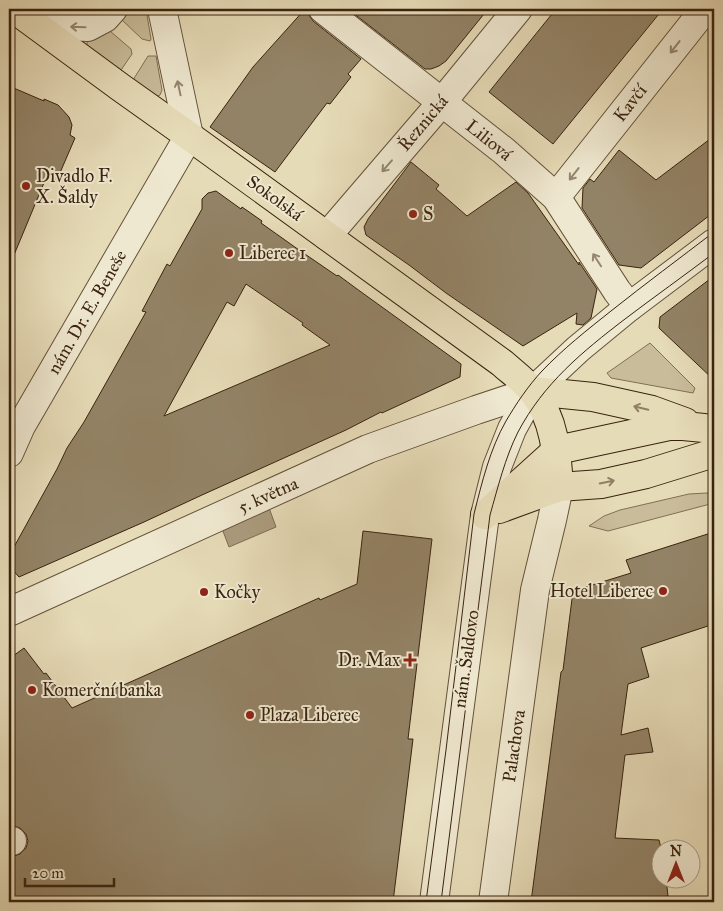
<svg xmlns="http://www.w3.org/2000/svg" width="723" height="911" font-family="'IM FELL Great Primer',serif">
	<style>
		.green { fill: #c9bc9a; stroke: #817054 }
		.water { fill: #ab9c7e; stroke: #7d6c52 }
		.building { fill: #938366; stroke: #39230f; fill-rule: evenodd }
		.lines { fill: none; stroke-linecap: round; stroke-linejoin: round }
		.minor-casing { stroke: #645139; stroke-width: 30 }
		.major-casing { stroke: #39230f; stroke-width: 30 }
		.minor { stroke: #efe8d0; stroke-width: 28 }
		.major { stroke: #e6dbb7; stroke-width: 28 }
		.tram { stroke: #39230f; stroke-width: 1 }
		.oneway { stroke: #948670 }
		.oneway2 { stroke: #907f63 }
		.poi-dot { fill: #8f2418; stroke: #efe8d0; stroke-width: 2 }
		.labels { text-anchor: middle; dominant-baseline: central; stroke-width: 4; stroke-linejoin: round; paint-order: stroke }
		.street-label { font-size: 18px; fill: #39230f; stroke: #efe8d0 }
		.poi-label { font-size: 18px; fill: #39230f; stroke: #efe8d0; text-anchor: start }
	</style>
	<rect width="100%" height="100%" fill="#e6dbb7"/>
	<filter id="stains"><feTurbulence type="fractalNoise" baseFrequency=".004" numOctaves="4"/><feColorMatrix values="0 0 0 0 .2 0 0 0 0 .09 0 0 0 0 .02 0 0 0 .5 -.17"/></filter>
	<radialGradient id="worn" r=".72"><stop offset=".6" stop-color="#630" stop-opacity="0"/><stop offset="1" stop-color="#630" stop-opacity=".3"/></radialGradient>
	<g class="green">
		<path d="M132,9H146L151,39L150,41L142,39L122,20Z"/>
		<path d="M110,31L131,49L132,54L121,70L87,47V43L88,40Z"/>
		<path d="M148,56H156L162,90L160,95L156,97L133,80Z"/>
		<path d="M650,343L695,388L693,393L611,378L607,373Z"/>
		<path d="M707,493L714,494V503L608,531L589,526L604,516L620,510L689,494Z"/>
	</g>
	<path class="water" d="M268,505L276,527L229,547L221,526Z"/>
	<g class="building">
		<path d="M305,9H308L309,15L313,21L361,59L348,74L351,77L330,104L327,103L275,172L210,127L253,67Z"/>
		<path d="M348,9H488L446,61L439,66L431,69H425Z"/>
		<path d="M556,9H663L553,144L489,92Z"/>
		<path d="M9,86L44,101V99L58,105L69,117L72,125L70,135L75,138L56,182L46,178L9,267Z"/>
		<path d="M714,136V212L641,268L619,265L582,208L583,188L590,179L594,182L619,150L656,180Z"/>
		<path d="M411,162L439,185L436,189L467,216L516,182L528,193L579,265V262L597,289L591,318L583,325L576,324L577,313L523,346L446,293L409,265L366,235L364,227L368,219Z"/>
		<path d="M216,191L241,209L242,207L262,221L261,223L299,250L337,276L338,275L357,289L461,364L460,377L382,413L381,412L346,430L202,495L144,522L19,577L9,566V556L57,469L67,448L84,422L146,312L142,311L167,264L170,266L202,209V199L208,193ZM246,284L303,323L302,325L330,345L164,416L227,302L234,306Z"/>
		<path d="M714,276V380L659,328L660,317Z"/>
		<path d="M363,531L432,539L408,739H413L393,902H9L11,857L20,854L26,848L28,841L26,834L20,828L13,826V823H9V659L24,648L44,674L46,673L72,708L319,598L320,600L357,584Z"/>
		<path d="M714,532V624L641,648L649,677L628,684L621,735L648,728L653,752L625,755L615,838L659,840L661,848L660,878H666L668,896L622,902H531L561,672L563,670L573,591L631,573L626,560Z"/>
	</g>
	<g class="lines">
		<defs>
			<g id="minor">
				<path d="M323,9L504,151L556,197L617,291L629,307"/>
				<path d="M30,14L37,25L88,27L105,18L113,9"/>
				<path d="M556,197L705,9"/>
				<path d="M327,236L442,102L518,9"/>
				<path d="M9,453L21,426L189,136L162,9"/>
				<path d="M9,612L368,449L476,410L533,391"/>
				<path d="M9,841H12"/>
				<path d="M434,902L485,515L497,467L512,429L533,391L578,349L629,307L714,243"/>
				<path d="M493,902L535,590L552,520L559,487"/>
			</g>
			<g id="major">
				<path d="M14,9L120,87L189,136L502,363C512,372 525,381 533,392C555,419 557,454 559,487"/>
				<path d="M533,391L593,397L652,410L685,422"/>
				<path d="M499,509L559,487L601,484L646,474L714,453"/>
				<path d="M485,515L557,450L669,426H683L704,428"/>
			</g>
		</defs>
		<use href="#minor" class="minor-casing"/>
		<use href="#major" class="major-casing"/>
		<use href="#minor" class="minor"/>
		<use href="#major" class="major"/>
		<g class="tram">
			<path d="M426,902L446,750L474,514C482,482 490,449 506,421C516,404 528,386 542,371C563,349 587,330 611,311C645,284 680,258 714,232"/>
			<path d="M441,902L490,515C498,487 505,458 518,432C544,383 582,352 625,319C654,297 685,275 714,253"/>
		</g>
	</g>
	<defs><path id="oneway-shaft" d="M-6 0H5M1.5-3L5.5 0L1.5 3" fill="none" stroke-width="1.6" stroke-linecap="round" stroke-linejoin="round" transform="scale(1.25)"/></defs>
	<g class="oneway">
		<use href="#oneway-shaft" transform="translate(78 27) rotate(-178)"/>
		<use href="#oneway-shaft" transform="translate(675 47) rotate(128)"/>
		<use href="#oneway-shaft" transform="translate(179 88) rotate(-102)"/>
		<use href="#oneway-shaft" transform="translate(387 166) rotate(131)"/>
		<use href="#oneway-shaft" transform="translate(574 174) rotate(128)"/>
		<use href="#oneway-shaft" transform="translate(597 260) rotate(-123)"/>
	</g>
	<g class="oneway2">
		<use href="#oneway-shaft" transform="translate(641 408) rotate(-167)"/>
		<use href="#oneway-shaft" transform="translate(607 482) rotate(-11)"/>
	</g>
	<g class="poi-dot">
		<circle cx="26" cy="186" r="5"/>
		<circle cx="413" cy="214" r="5"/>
		<circle cx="229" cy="253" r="5"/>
		<circle cx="663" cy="591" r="5"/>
		<circle cx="204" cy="592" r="5"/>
		<path d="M407.5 652.5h5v5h5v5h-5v5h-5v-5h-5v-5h5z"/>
		<circle cx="32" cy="690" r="5"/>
		<circle cx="250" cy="715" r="5"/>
	</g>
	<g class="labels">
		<g class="street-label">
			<text transform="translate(630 103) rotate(-52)">Kavčí</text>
			<text transform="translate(423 123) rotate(-50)">Řeznická</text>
			<text transform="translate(489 140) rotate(39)">Liliová</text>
			<text transform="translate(275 198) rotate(36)">Sokolská</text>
			<text transform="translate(87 312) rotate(-60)">nám. Dr. E. Beneše</text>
			<text transform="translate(268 495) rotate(-24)">5. května</text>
			<text transform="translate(466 659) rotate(-82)">nám. Šaldovo</text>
			<text transform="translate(514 746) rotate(-82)">Palachova</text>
		</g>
		<g class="poi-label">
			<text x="36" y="176">Divadlo F.<tspan x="36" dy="21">X. Šaldy</tspan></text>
			<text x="423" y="214">S</text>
			<text x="239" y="253">Liberec 1</text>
			<text x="653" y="591" text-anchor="end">Hotel Liberec</text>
			<text x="214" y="592">Kočky</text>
			<text x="400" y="660" text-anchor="end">Dr. Max</text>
			<text x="42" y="690">Komerční banka</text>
			<text x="260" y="715">Plaza Liberec</text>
		</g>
	</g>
	<rect width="723" height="911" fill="none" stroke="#e6dbb7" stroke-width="30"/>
	<rect x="10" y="10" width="703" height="891" fill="none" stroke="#39230f" stroke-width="2.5"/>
	<rect x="15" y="15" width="693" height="881" fill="none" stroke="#39230f"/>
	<g transform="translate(676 864)"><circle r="24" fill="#efe8d0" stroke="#a69983"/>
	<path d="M0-4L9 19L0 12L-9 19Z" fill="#8f2418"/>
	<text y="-8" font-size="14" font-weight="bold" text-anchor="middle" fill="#39230f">N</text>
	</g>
	<path d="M25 878v8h89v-8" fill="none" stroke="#39230f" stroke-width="2.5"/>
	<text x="32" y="878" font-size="15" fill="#39230f" stroke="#efe8d0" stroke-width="4" paint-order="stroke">20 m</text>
	<rect width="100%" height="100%" filter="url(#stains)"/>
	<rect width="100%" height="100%" fill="url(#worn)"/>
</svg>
